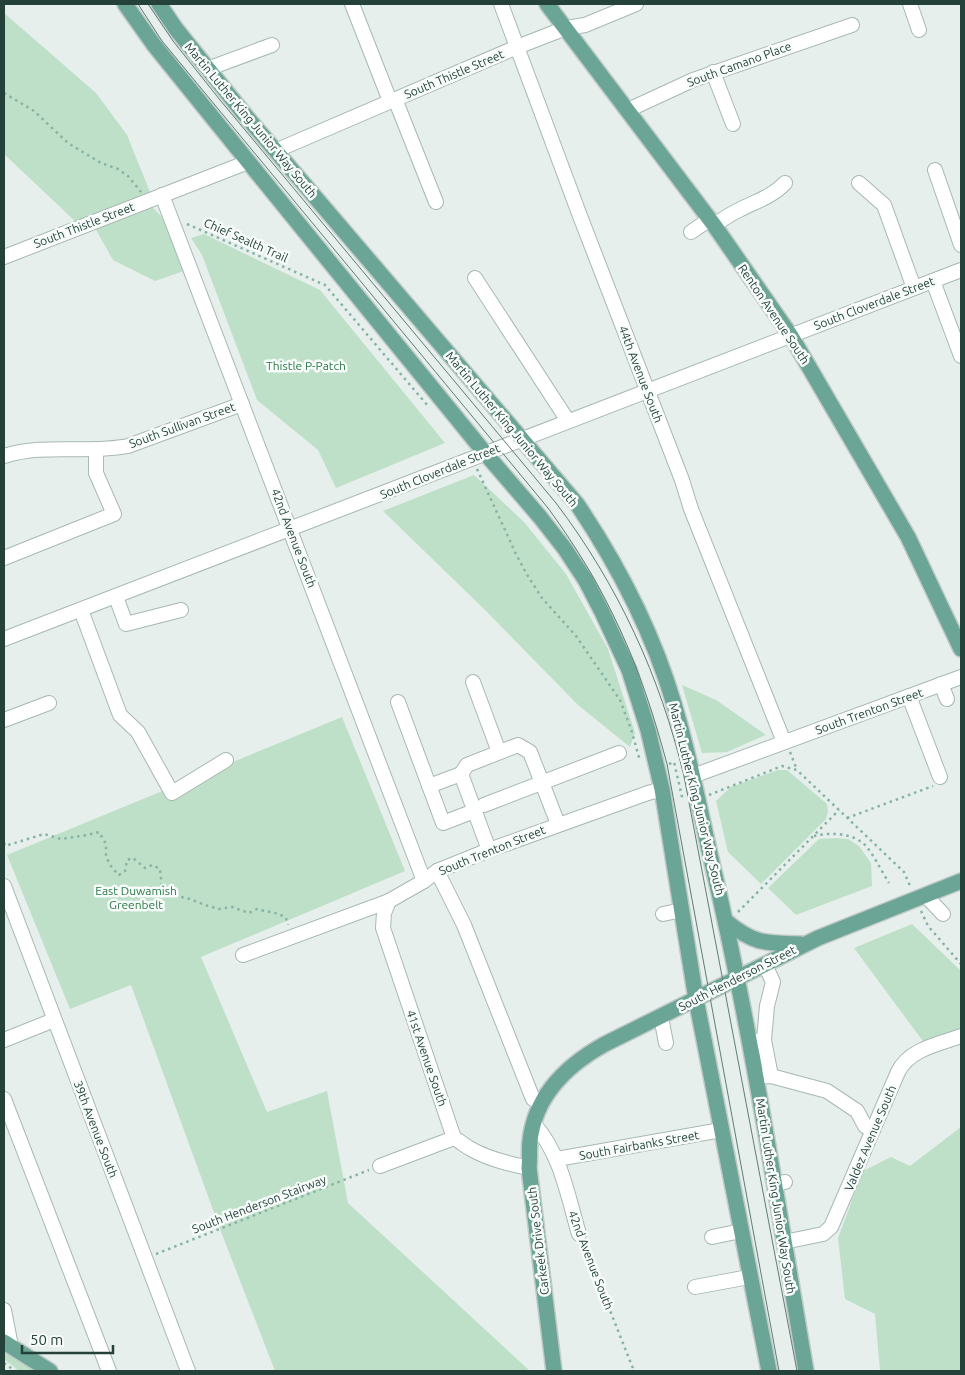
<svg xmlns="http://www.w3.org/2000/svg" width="965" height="1375" font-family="Ubuntu,sans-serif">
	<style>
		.green { fill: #bfe0c8 }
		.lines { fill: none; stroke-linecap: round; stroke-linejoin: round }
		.minor-casing { stroke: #a8b8b2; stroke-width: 16 }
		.major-casing { stroke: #c2cac8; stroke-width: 18 }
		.path { stroke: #86b3a5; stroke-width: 2.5; stroke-dasharray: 2.5 4; stroke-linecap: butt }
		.minor { stroke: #fff; stroke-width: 14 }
		.major { stroke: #6aa596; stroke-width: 15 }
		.tram { stroke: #5f7d75; stroke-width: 1 }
		.labels { text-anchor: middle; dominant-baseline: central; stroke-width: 5; stroke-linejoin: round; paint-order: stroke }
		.street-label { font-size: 12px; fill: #24423a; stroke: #f7fbf9 }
		.park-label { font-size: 12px; fill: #2d7a4b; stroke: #f7fbf9 }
	</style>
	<rect width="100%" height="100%" fill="#e6efeb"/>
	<g class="green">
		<path d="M4,13L96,93L127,135L150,192L76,222L4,154Z"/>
		<path d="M151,206L164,219L184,271L155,281L113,260L95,228Z"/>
		<path d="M204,234L320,290L445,443L336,488L318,450L257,400L202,255L191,238Z"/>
		<path d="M474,475L524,522L566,574L608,649L635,733L630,747L578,705L486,611L383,511Z"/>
		<path d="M682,685L716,700L766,735L727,752L702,753Z"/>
		<path d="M342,717L405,871L201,957L267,1112L327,1091L348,1203L530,1371H275L220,1229L131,985L70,1009L7,855Z"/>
		<path d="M778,770H787L827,804L828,811L826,819L761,884L728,852L716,801L731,787Z"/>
		<path d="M835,838L848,839L859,846L871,863L872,886L796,915L768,888L819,839Z"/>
		<path d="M912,924L961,971V1030L925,1044L854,948Z"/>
		<path d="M961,1127V1371H880L875,1314L845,1299L838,1238L863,1171L891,1157L910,1166Z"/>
		<path d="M4,1352L37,1371H19L4,1359Z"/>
	</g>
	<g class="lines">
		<defs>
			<g id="minor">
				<path d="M352,4L390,101"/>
				<path d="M501,4L580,216L682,480L691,509L784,742"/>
				<path d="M910,4L919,30"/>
				<path d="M207,69L272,45"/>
				<path d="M713,72L733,124"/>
				<path d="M395,99L436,202"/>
				<path d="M628,110L693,80L852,25"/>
				<path d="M275,151L517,47L566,28L585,25L636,4"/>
				<path d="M935,170L961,245"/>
				<path d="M859,183L884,205L914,288"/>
				<path d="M162,195L424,881"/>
				<path d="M714,225C723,219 732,213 741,209C757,201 773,196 785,183"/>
				<path d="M691,232L710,219"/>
				<path d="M4,257L248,162"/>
				<path d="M475,278L568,421"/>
				<path d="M933,281L961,356"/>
				<path d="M4,456C45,443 87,454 128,446L242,404"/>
				<path d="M4,558L114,514L96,473V449"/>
				<path d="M116,597L126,624L181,610"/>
				<path d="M81,610L120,715L138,732L172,793L226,760"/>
				<path d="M4,639L961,270"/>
				<path d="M473,682L499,752"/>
				<path d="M941,684L947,699"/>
				<path d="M909,696L940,777"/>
				<path d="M398,702L443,823L469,813"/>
				<path d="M4,720L49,703"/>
				<path d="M693,776L961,677"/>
				<path d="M429,786L461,774"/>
				<path d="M484,805L619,753"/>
				<path d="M489,850L461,774L467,765L518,745L530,752L558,824"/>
				<path d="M437,871L464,925L533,1099L542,1104"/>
				<path d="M4,886L188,1371"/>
				<path d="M925,895L943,914"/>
				<path d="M389,901L384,913L383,928L454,1138C460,1141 465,1146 471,1149C488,1159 510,1164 529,1168"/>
				<path d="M663,914L682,910"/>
				<path d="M243,955L389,901L424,881L437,871L489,850L648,793L662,789"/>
				<path d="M661,1017L666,1043"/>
				<path d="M4,1040L54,1020"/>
				<path d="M764,1040L771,1076"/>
				<path d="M750,1042L764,1040L767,1006L773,982L765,965"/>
				<path d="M756,1077L771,1076L827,1091L857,1111L865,1126L873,1130"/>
				<path d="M4,1099L109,1371"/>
				<path d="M534,1124C561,1154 568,1197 579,1234"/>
				<path d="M557,1159L721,1130"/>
				<path d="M380,1166L454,1138"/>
				<path d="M775,1184L785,1182"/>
				<path d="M712,1237L741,1231"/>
				<path d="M784,1242L823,1234L831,1227L898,1072C909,1049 939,1044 961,1036"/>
				<path d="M695,1287L749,1277"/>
				<path d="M4,1310L11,1346"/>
			</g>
			<g id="major">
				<path d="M125,4L154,45L259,175L485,453L540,517L565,549L586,581L602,612L629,670L648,730L662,789L696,999L769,1371"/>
				<path d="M159,4L176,29L245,115L577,504C618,565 653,633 674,704C690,757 700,812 713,867C752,1033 777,1203 806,1371"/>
				<path d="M547,4L714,225L791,336L908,537L961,649"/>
				<path d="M727,922C755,945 767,943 801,944"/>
				<path d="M4,1342L50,1371"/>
				<path d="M554,1371L529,1168C530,1159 529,1149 530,1141C535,1095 567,1065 605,1044L818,938L961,881"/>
			</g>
		</defs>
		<use href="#minor" class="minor-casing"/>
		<use href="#major" class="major-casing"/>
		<g class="path">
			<path d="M4,93L34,111L68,143L101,163L118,169L128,176L141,192"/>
			<path d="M187,224L325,285L428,406"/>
			<path d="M477,469L516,554L526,573L542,598L576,636L620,700L631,729L640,761"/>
			<path d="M790,752L797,770"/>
			<path d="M669,764L674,762L683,801"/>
			<path d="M709,795L782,766L797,770L904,872L911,888"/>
			<path d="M847,818L933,786"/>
			<path d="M814,836C831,832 854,833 866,846C875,857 882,872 889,883"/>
			<path d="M4,843L5,846L44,834L61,839L87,835L99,832L106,844V857L112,868L119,875L125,871L127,860L133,858L145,868L152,865L160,869L162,888L177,896L190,899L205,905L219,909L232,907L249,913L257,909C267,912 278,912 286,918L288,925"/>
			<path d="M921,911L928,926L961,964"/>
			<path d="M738,912L839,810"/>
			<path d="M584,1245L634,1371"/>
			<path d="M156,1254L369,1170"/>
			<path d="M4,1363L15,1371"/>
		</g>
		<use href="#minor" class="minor"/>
		<use href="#major" class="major"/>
		<g class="tram">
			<path d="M138,4L162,41L548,508C608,590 641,666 667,764L779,1371"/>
			<path d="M148,4L173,41L220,100L556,503C618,585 660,676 684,776L797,1371"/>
		</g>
	</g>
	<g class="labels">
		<g class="street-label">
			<text transform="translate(739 64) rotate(-20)">South Camano Place</text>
			<text transform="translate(454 74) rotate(-23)">South Thistle Street</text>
			<text transform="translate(251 120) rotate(50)">Martin Luther King Junior Way South</text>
			<text transform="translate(84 225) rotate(-21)">South Thistle Street</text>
			<text transform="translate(246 240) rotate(24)">Chief Sealth Trail</text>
			<text transform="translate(874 303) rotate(-21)">South Cloverdale Street</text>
			<text transform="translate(774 314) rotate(56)">Renton Avenue South</text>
			<text transform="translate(641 374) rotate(69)">44th Avenue South</text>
			<text transform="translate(182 425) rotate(-20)">South Sullivan Street</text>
			<text transform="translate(512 429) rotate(50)">Martin Luther King Junior Way South</text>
			<text transform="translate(440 471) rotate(-22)">South Cloverdale Street</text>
			<text transform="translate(294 538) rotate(69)">42nd Avenue South</text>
			<text transform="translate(869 711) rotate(-20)">South Trenton Street</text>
			<text transform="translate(697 799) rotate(76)">Martin Luther King Junior Way South</text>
			<text transform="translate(492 850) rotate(-22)">South Trenton Street</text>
			<text transform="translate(737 978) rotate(-27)">South Henderson Street</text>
			<text transform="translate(427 1058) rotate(71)">41st Avenue South</text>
			<text transform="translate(96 1129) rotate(69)">39th Avenue South</text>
			<text transform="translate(870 1138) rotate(-67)">Valdez Avenue South</text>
			<text transform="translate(639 1145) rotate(-10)">South Fairbanks Street</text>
			<text transform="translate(776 1196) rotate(81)">Martin Luther King Junior Way South</text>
			<text transform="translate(259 1204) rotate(-21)">South Henderson Stairway</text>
			<text transform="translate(538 1241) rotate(-97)">Carkeek Drive South</text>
			<text transform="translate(591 1260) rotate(69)">42nd Avenue South</text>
		</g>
		<g class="park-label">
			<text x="306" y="365">Thistle P-Patch</text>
			<text x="136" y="890">East Duwamish<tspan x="136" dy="14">Greenbelt</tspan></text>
		</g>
	</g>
	<rect width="965" height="1375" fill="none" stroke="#24423a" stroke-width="10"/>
	<path d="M22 1345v8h91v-8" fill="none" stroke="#24423a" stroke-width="2.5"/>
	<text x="30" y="1345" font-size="15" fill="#24423a" stroke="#f7fbf9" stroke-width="4" paint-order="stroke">50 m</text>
</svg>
